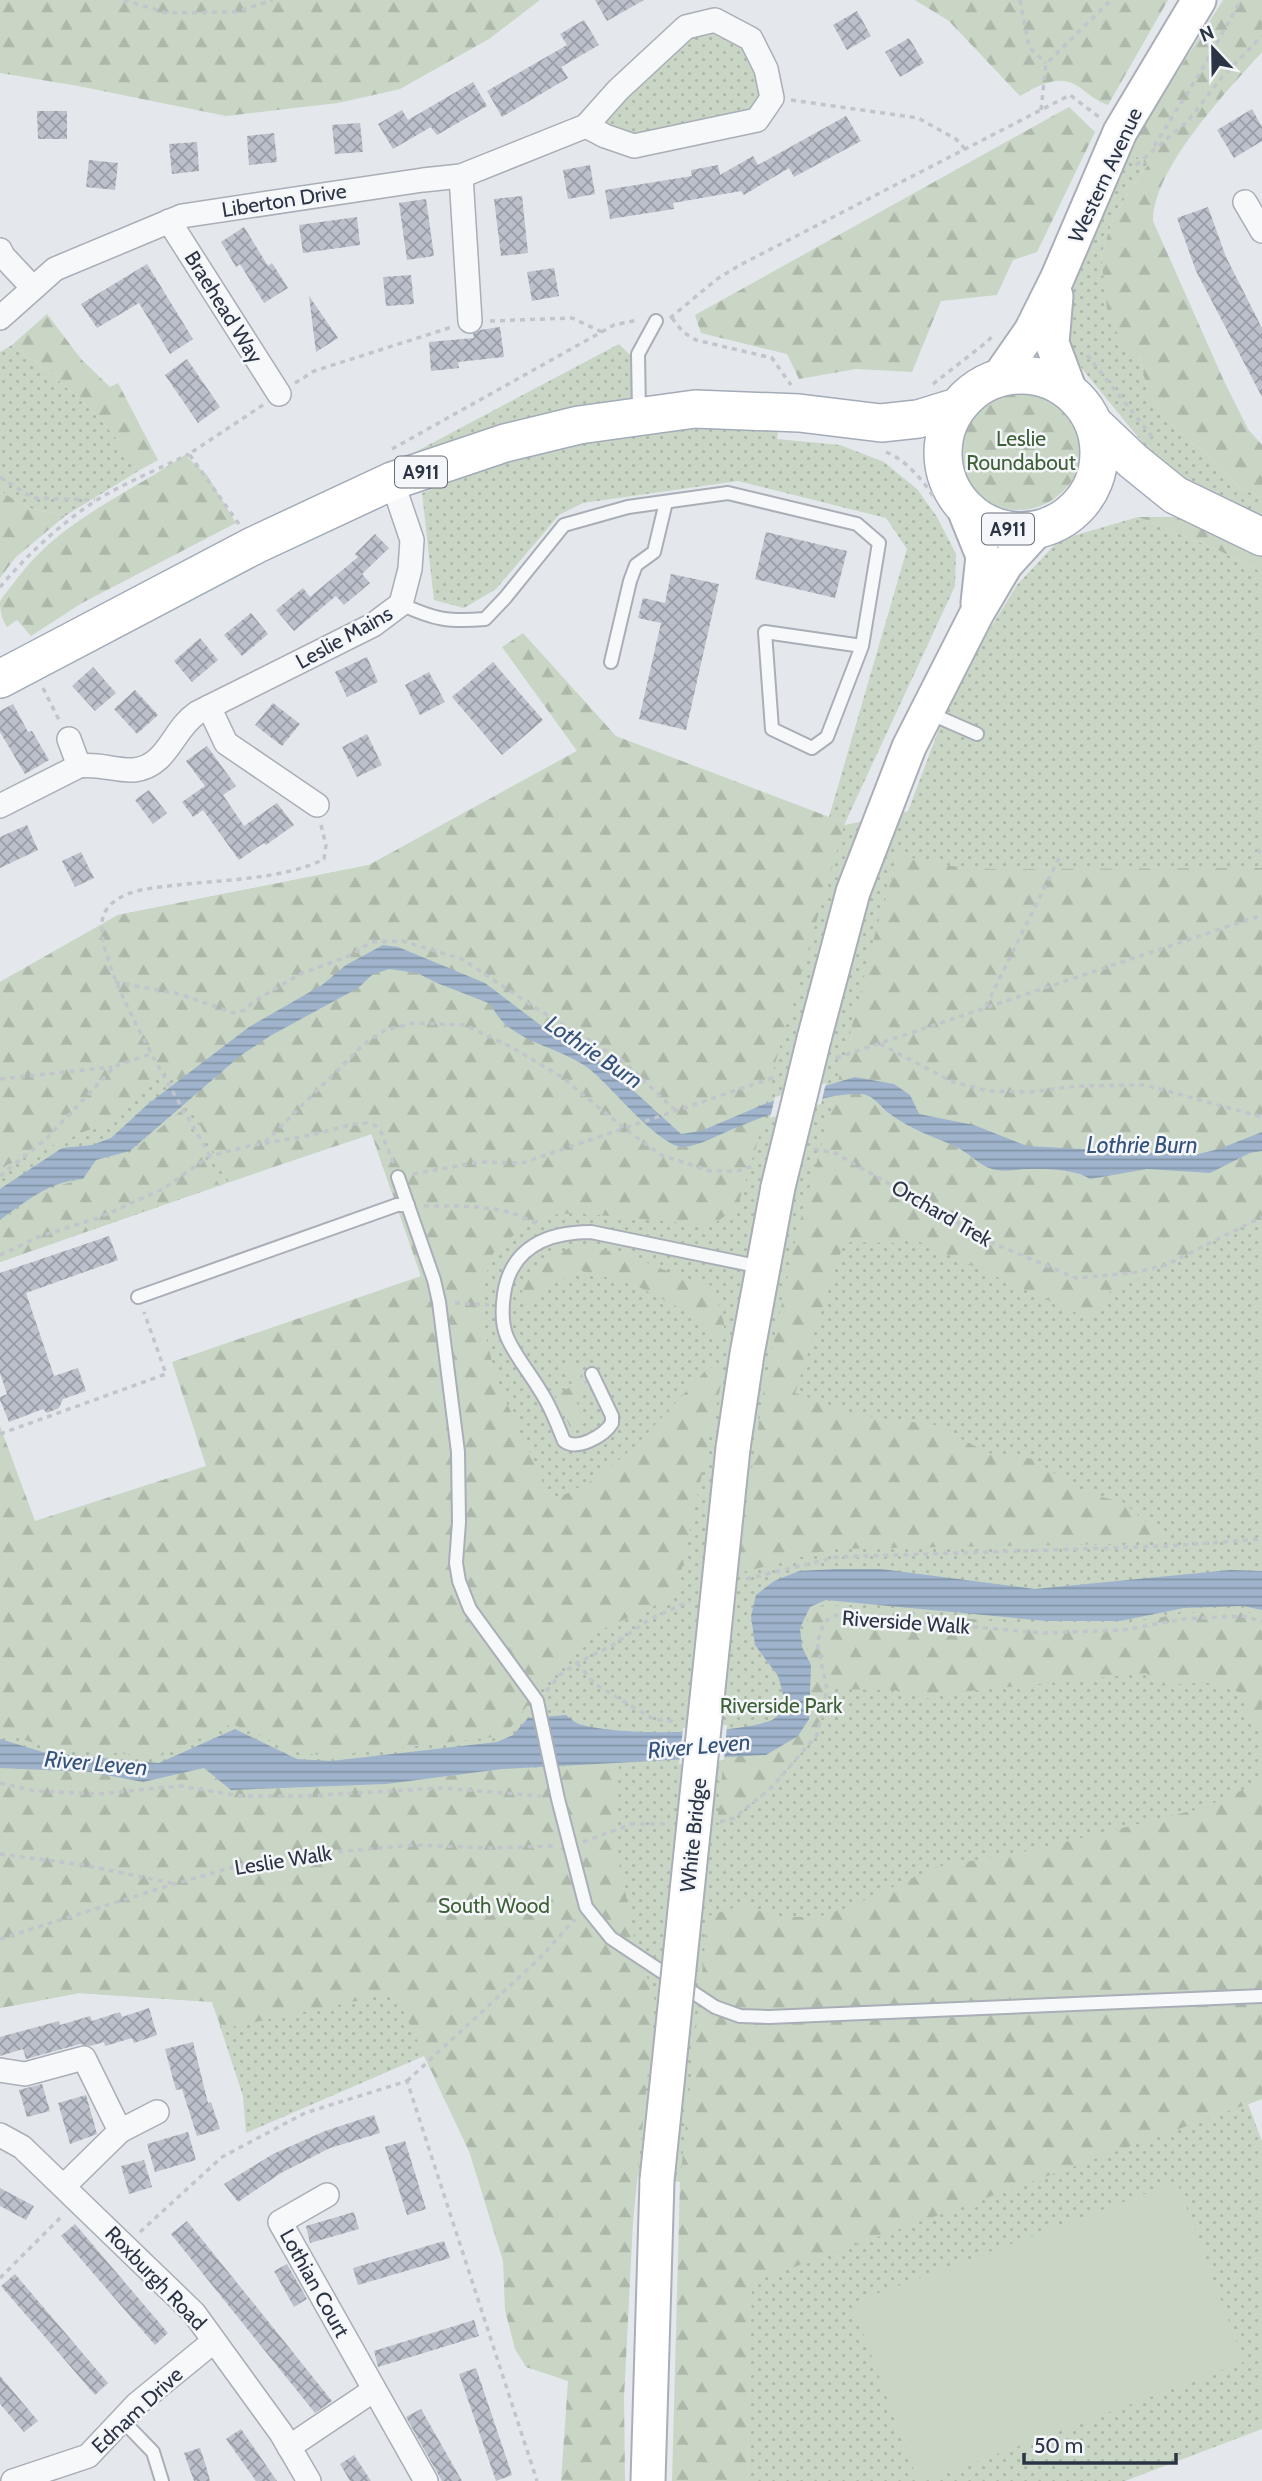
<svg xmlns="http://www.w3.org/2000/svg" width="1262" height="2481" font-family="Cabin,sans-serif">
	<style>
		.green { fill: url(#green-dots) }
		.forest { fill: url(#forest-firs) }
		.pitch { fill: #c9d6c5 }
		.water { fill: url(#water-rules) }
		.pier { fill: #e4e7ec }
		.building { fill: url(#building-cross-hatch) }
		.lines { fill: none; stroke-linecap: round; stroke-linejoin: round }
		.service-casing { stroke: #a9aeb7; stroke-width: 16 }
		.minor-casing { stroke: #a9aeb7; stroke-width: 26 }
		.secondary-casing { stroke: #a9aeb7; stroke-width: 37 }
		.primary-casing { stroke: #a3abb8; stroke-width: 40 }
		.path { stroke: #c2c5cb; stroke-width: 3.5; stroke-dasharray: 5 5; stroke-linecap: butt }
		.service { stroke: #f7f8fa; stroke-width: 12 }
		.minor { stroke: #f7f8fa; stroke-width: 23 }
		.secondary { stroke: #fff; stroke-width: 33 }
		.primary { stroke: #fff; stroke-width: 37 }
		.secondary-bridge-casing { stroke: #a9aeb7; stroke-width: 37; stroke-linecap: butt }
		.secondary-bridge { stroke: #fff; stroke-width: 33 }
		.labels { text-anchor: middle; dominant-baseline: central; stroke-width: 5; stroke-linejoin: round; paint-order: stroke }
		.shield { fill: #f4f6f9; stroke: #676e7b; stroke-width: 2 }
		.shield-label { font-size: 19px; font-weight: bold; fill: #2b3445 }
		.street-label { font-size: 21px; fill: #2b3445; stroke: #f4f6f9 }
		.park-label { font-size: 21px; fill: #3f6138; stroke: #f4f6f9 }
		.water-label { font-size: 23px; font-style: italic; fill: #34527a; stroke: #f4f6f9 }
	</style>
	<defs>
		<pattern id="green-dots" width="8" height="8" patternUnits="userSpaceOnUse" patternTransform="scale(1.75)"><rect width="8" height="8" fill="#c9d6c5"/><path d="M2 2h.1M6 6h.1" fill="none" stroke="#adb8ab" stroke-width="1.8" stroke-linecap="round"/></pattern>
		<pattern id="forest-firs" width="22" height="20" patternUnits="userSpaceOnUse" patternTransform="scale(1.75)"><rect width="22" height="20" fill="#c9d6c5"/><path d="M5 1l3.5 6h-7zM16 11l3.5 6h-7z" fill="#adb8ab"/></pattern>
		<pattern id="water-rules" width="6" height="5" patternUnits="userSpaceOnUse" patternTransform="scale(1.75)"><rect width="6" height="5" fill="#9fb4cc"/><path d="M0 2.5h6" fill="none" stroke="#8293a7"/></pattern>
		<pattern id="building-cross-hatch" width="8" height="8" patternUnits="userSpaceOnUse" patternTransform="scale(1.75)"><rect width="8" height="8" fill="#bbc0ca"/><path d="M0 0l8 8M0 8l8-8" fill="none" stroke="#989da6"/></pattern>
	</defs>
	<rect width="100%" height="100%" fill="#e4e7ec"/>
	<g class="green">
		<path d="M715,20L766,69L757,120L634,146L586,126L618,90Z"/>
		<path d="M1128,150L1148,165L1132,186L1113,219L1101,256L1120,338L1140,357L1147,390L1163,418L1218,464L1239,487L1262,498V519L1172,472L1152,454L1083,370L1073,353L1067,331L1068,294Z"/>
		<path d="M619,344L631,356L633,407L383,469Z"/>
		<path d="M12,345C62,380 106,419 140,470L65,516L29,508L0,491V352Z"/>
		<path d="M779,424L777,439L840,445L884,462L917,489L937,517L956,554L955,586L845,823L829,817L907,549L886,518L738,481L583,503L559,515L496,589L464,608L434,600L422,493L527,454L667,426Z"/>
		<path d="M1138,517L1216,549L1262,572V2099L1248,2104L1262,2141V2429L1125,2481H748L751,2282L715,2187L469,2151L424,2056L246,2133L243,2096L212,2002L79,1993L0,2008V1708L421,1276L371,1133L0,1262V982L118,915L369,865L577,751L819,831L908,811L956,684L1017,585L1059,540Z"/>
	</g>
	<g class="forest">
		<path d="M0,0H540L489,39L400,89L338,103L226,116L78,86L0,73Z"/>
		<path d="M915,0H1168L1108,105C1096,101 1089,94 1079,87C1059,73 1038,86 1020,96L949,21Z"/>
		<path d="M1223,0H1262V52C1228,90 1153,168 1153,221L1224,381L1248,429L1262,445V498L1239,487L1218,464L1163,418L1147,390L1140,357L1120,338L1108,316L1101,256L1113,219L1132,186L1148,165L1128,150Z"/>
		<path d="M1069,107L1095,132L1037,252L1013,260L997,295L941,301L912,372L856,369L799,379L787,354L701,333L695,315Z"/>
		<path d="M47,314L81,359L110,387L118,383L158,460L140,470C106,419 62,380 12,345Z"/>
		<path d="M1030,391C1038,393 1049,395 1055,400C1075,415 1090,447 1078,471C1069,489 1051,505 1030,509C951,521 936,420 1004,394C1012,391 1022,392 1030,391Z"/>
		<path d="M185,455L207,475L236,523L82,603L31,636L17,620L7,627C2,620 0,611 0,602C3,595 12,586 16,580C59,521 126,495 185,455Z"/>
		<path d="M0,491L29,508L65,516L15,558L0,578Z"/>
		<path d="M1138,517H1203L1262,546V572L1216,549Z"/>
		<path d="M523,633L616,736L845,823L775,1064L758,1141L737,1208L716,1222L695,1224L577,1213L548,1215L526,1225L494,1252L487,1272L480,1313L497,1382L552,1501L599,1477L636,1445L709,1367L724,1370L676,1596L601,1630L548,1678L508,1731L493,1737L332,1756L300,1753L232,1724L158,1757L47,1747L0,1732V1426L35,1521L206,1466L172,1362L421,1276L372,1134L229,1182L171,1068L151,1083L106,1125L86,1131L0,1168V982L118,915L369,865L577,751L502,647Z"/>
		<path d="M899,855L950,866L992,869L1262,868V1231L1252,1223L1108,1293L1092,1320L911,1238L900,1243L844,1242L795,1393L859,1415L935,1425L988,1453L1034,1459L1074,1487L1097,1496L1123,1502L1164,1538L1117,1544L831,1549L736,1574L765,1383L797,1232L828,1122L876,930Z"/>
		<path d="M181,1111L219,1185L0,1262V1222C27,1203 50,1184 83,1180L97,1161L131,1152Z"/>
		<path d="M575,1245L626,1254L679,1276L712,1286L724,1323V1336L707,1335L699,1318L635,1285L580,1270L548,1287L531,1305L518,1299L536,1266Z"/>
		<path d="M574,1365L581,1373L589,1392L575,1399L585,1420L570,1427L555,1394L573,1386L564,1366Z"/>
		<path d="M828,1605L1045,1626L1121,1624L1185,1613L1242,1611L1262,1615V1723L1245,1715V1696C1216,1676 1191,1684 1158,1686L1146,1673L960,1692L924,1699L894,1690L827,1689L817,1735L770,1788L734,1818L717,1823L724,1757L738,1755L812,1688L805,1628L812,1609Z"/>
		<path d="M619,1764L615,1837L635,1942L655,2001L633,2222L624,2398L625,2481H561L568,2381L526,2367L515,2349L505,2310L503,2261L469,2151L395,1993L222,2029L212,2002L79,1993L0,2008V1768L90,1772L143,1782L204,1768L231,1790L386,1784L502,1769Z"/>
		<path d="M1262,1781V2099L752,2282L748,2481H672L680,2182L708,1916L742,1905L778,1917H818L852,1906L936,1867L1033,1850L1203,1808Z"/>
	</g>
	<path class="pitch" d="M1177,2182L1244,2362L925,2481H918L852,2303Z"/>
	<g class="water">
		<path d="M383,945L398,947L485,983L539,1024L564,1040L589,1050L681,1134L701,1131L767,1103L855,1077L894,1084L910,1095L919,1114L974,1125L1027,1146L1194,1155L1219,1149L1262,1132V1151L1250,1153L1210,1173L1147,1169L1090,1179C1075,1169 1048,1169 1029,1169C1019,1169 1007,1172 997,1170C981,1168 970,1153 956,1147C933,1136 911,1130 890,1114C879,1106 875,1095 860,1094C826,1092 764,1116 733,1129C718,1135 699,1146 683,1147C660,1147 612,1088 594,1073C564,1045 508,1045 491,1004L437,983L417,973L389,969L372,975L358,988L270,1036L240,1056L130,1151L96,1160L83,1179C48,1182 28,1200 0,1220V1189L62,1148L92,1145L111,1138L148,1104L249,1027L322,985L346,965Z"/>
		<path d="M836,1569H881L1035,1589L1230,1570L1262,1571V1610L1243,1606L1184,1608L1120,1621H1046L826,1600L810,1607L800,1628L802,1647L811,1665L809,1719L798,1736L766,1755L502,1769L386,1784L231,1790L204,1768L143,1782L90,1772L0,1768V1739L46,1753L159,1763L235,1729L297,1759L331,1761L497,1742L513,1735L528,1718L566,1715C570,1718 574,1722 579,1724C615,1736 738,1735 772,1720C778,1717 782,1710 786,1704L778,1676L755,1645L751,1616L756,1595L774,1581L799,1571Z"/>
	</g>
	<g class="pier">
		<path d="M826,1083L821,1104L770,1118L775,1097Z"/>
		<path d="M727,1725L724,1760L679,1764L683,1728Z"/>
	</g>
	<g class="building">
		<path d="M595,0H644L607,21Z"/>
		<path d="M857,11L871,36L847,50L833,25Z"/>
		<path d="M584,20L599,45L561,67L568,78L502,117L487,91L567,45L560,34Z"/>
		<path d="M909,38L924,63L900,77L885,52Z"/>
		<path d="M473,82L487,106L437,135L431,127L393,149L378,124L402,110L408,120Z"/>
		<path d="M1252,109L1262,127V141L1234,158L1217,130Z"/>
		<path d="M37,111H67V139H38Z"/>
		<path d="M846,116L861,141L794,177L789,168L744,195L741,191L673,203L674,209L610,219L605,190L692,176L691,170L718,165L720,175L753,156L758,165Z"/>
		<path d="M360,123L363,152L335,154L332,125Z"/>
		<path d="M274,133L277,162L249,165L247,136Z"/>
		<path d="M197,142L199,171L172,174L169,144Z"/>
		<path d="M89,160L118,163L115,190L86,187Z"/>
		<path d="M590,165L595,194L568,199L563,170Z"/>
		<path d="M522,196L528,253L501,256L494,199Z"/>
		<path d="M426,199L434,256L407,260L399,203Z"/>
		<path d="M1208,207L1226,257L1262,328V397L1196,271L1177,218Z"/>
		<path d="M357,217L360,245L303,253L299,225Z"/>
		<path d="M244,227L268,266L272,263L288,288L264,303L240,264L236,267L221,242Z"/>
		<path d="M147,264L193,339L170,354L139,303L97,328L81,304Z"/>
		<path d="M554,268L559,296L532,301L527,272Z"/>
		<path d="M411,275L414,304L386,306L383,277Z"/>
		<path d="M309,296L338,338L316,352Z"/>
		<path d="M500,327L504,357L458,362L459,368L431,371L429,342L474,338L473,334L480,330Z"/>
		<path d="M187,359L220,407L198,423L165,375Z"/>
		<path d="M766,532L847,551L835,598L755,579Z"/>
		<path d="M375,534L389,548L362,574L370,583L344,605L336,596L294,631L276,610L303,588L310,597L358,557L355,554Z"/>
		<path d="M671,574L719,584L686,730L639,719L661,623L638,618L643,598L665,603Z"/>
		<path d="M251,613L268,634L242,656L224,635Z"/>
		<path d="M200,638L218,660L192,682L174,661Z"/>
		<path d="M367,657L378,682L347,697L335,672Z"/>
		<path d="M493,662L543,720L502,755L452,697Z"/>
		<path d="M93,667L116,693L95,711L72,686Z"/>
		<path d="M429,672L445,702L420,715L405,685Z"/>
		<path d="M135,690L158,715L137,734L114,709Z"/>
		<path d="M273,703L300,724L282,746L255,725Z"/>
		<path d="M13,704L28,732L32,731L49,760L25,774L0,732V711Z"/>
		<path d="M367,734L382,765L357,777L342,747Z"/>
		<path d="M207,746L236,786L223,795L244,826L277,803L294,825L266,845L264,843L239,860L203,810L193,817L182,802L205,786L186,761Z"/>
		<path d="M149,790L167,813L153,824L135,800Z"/>
		<path d="M27,825L38,850L0,868V837Z"/>
		<path d="M81,852L94,878L75,887L62,861Z"/>
		<path d="M109,1236L118,1260L26,1293L54,1376L78,1368L86,1391L63,1399L59,1408L47,1413L43,1409L9,1422L0,1400V1397L7,1394L0,1373V1273Z"/>
		<path d="M149,2008L157,2035L134,2043L132,2038L105,2046L104,2042L90,2046L80,2044L26,2059L23,2049L0,2056V2037L59,2021L60,2025L90,2016L92,2021L120,2012L122,2017Z"/>
		<path d="M193,2042L208,2103L211,2102L220,2129L197,2136L182,2089L176,2090L165,2049Z"/>
		<path d="M42,2084L50,2111L27,2117L19,2090Z"/>
		<path d="M86,2095L97,2134L70,2144L58,2103Z"/>
		<path d="M374,2115L380,2133L330,2148L281,2173L238,2202L224,2184L273,2154L325,2131Z"/>
		<path d="M188,2132L196,2160L155,2172L147,2144Z"/>
		<path d="M405,2141L426,2209L407,2215L385,2147Z"/>
		<path d="M144,2160L152,2187L129,2194L121,2166Z"/>
		<path d="M0,2188L34,2206L26,2220L0,2206Z"/>
		<path d="M354,2212L359,2229L310,2243L306,2226Z"/>
		<path d="M187,2221L263,2315L332,2401L315,2413L171,2234Z"/>
		<path d="M75,2224L168,2333L155,2345L61,2236Z"/>
		<path d="M444,2241L450,2258L358,2285L353,2268Z"/>
		<path d="M287,2264L307,2299L294,2307L274,2271Z"/>
		<path d="M15,2274L108,2383L95,2395L1,2286Z"/>
		<path d="M474,2320L479,2336L378,2367L374,2351Z"/>
		<path d="M476,2368L512,2475L496,2481L459,2374Z"/>
		<path d="M0,2376L38,2421L24,2432L0,2404Z"/>
		<path d="M421,2409L462,2481H442L406,2417Z"/>
		<path d="M241,2429L277,2481H256L226,2439Z"/>
		<path d="M200,2448L206,2466L210,2481H194L184,2453Z"/>
		<path d="M354,2455L371,2481H350L340,2464Z"/>
	</g>
	<g class="lines">
		<defs>
			<g id="service">
				<path d="M639,413L638,354L656,321"/>
				<path d="M401,604C435,620 449,622 485,619L505,598L564,525L628,507L728,493L857,524L879,543L862,646L765,632L772,729L812,748L827,737L862,646"/>
				<path d="M611,662L630,581L636,565L654,552L666,502"/>
				<path d="M929,713L977,734"/>
				<path d="M398,1177L434,1280L439,1302L458,1452L459,1522L456,1563L459,1581L470,1609L537,1701L558,1799L586,1907L611,1938L715,2007L740,2016L769,2017L1262,1996"/>
				<path d="M138,1297L397,1205H408"/>
				<path d="M592,1374L612,1416V1423C604,1436 577,1451 564,1441C557,1424 551,1407 541,1392C530,1373 515,1356 507,1337C501,1323 502,1308 504,1294C511,1247 548,1232 591,1232L761,1267"/>
				<path d="M122,2420L153,2452L162,2481"/>
			</g>
			<g id="minor">
				<path d="M461,176L470,321"/>
				<path d="M1245,202L1262,231"/>
				<path d="M169,221L279,394"/>
				<path d="M0,250L3,256L33,288"/>
				<path d="M0,318L55,269L182,216L423,180L461,176L586,126L618,90L686,27L715,20L751,39L766,69L772,98L757,120L634,146L605,136L586,126"/>
				<path d="M209,707L226,743L317,805"/>
				<path d="M69,739L79,766"/>
				<path d="M0,806L79,766C98,763 116,771 134,770C168,766 172,730 197,713L373,625L401,604L410,569L412,540L392,481"/>
				<path d="M0,2070L25,2074L84,2058L120,2131"/>
				<path d="M0,2135L22,2147L194,2313L281,2433L309,2481"/>
				<path d="M64,2186L120,2131L157,2112"/>
				<path d="M327,2195L280,2222L426,2481"/>
				<path d="M289,2447L374,2390"/>
				<path d="M13,2481L88,2456L137,2404L214,2341"/>
			</g>
			<g id="secondary">
				<path d="M1056,296L1052,343L1070,391"/>
				<path d="M999,377L1031,331L1057,279L1120,132L1199,0"/>
				<path d="M962,504L983,556L978,603"/>
				<path d="M814,1039L853,892L909,747L977,613L1006,564L1038,529"/>
				<path d="M733,1448L747,1354L778,1187"/>
				<path d="M648,2481L657,2180"/>
			</g>
			<g id="primary">
				<circle cx="1021" cy="453" r="78"/>
				<path d="M1095,425L1133,461L1175,495L1262,537"/>
				<path d="M0,679L255,545L392,481L505,443L579,425L695,409L799,413L881,423L918,419L957,407"/>
			</g>
		</defs>
		<use href="#service" class="service-casing"/>
		<use href="#minor" class="minor-casing"/>
		<use href="#secondary" class="secondary-casing"/>
		<use href="#primary" class="primary-casing"/>
		<g class="path">
			<path d="M124,0L167,13L236,12L273,0"/>
			<path d="M1020,0L1029,47L1046,63"/>
			<path d="M791,100L918,118L956,139L966,150"/>
			<path d="M1041,110L1046,64L1111,0"/>
			<path d="M1154,146L1200,73L1241,0"/>
			<path d="M1136,165L1188,121L1222,77L1262,36"/>
			<path d="M670,318L717,279L740,265L1070,95L1099,117"/>
			<path d="M672,318L683,332L696,340L772,358L791,385"/>
			<path d="M490,321L572,318L602,332"/>
			<path d="M1087,355L1154,439"/>
			<path d="M295,383L314,371L452,327"/>
			<path d="M933,384L988,341L994,334"/>
			<path d="M392,449L614,325L638,320"/>
			<path d="M886,452C906,460 924,481 935,499"/>
			<path d="M0,477L33,498L95,500"/>
			<path d="M239,524L189,454L263,405"/>
			<path d="M0,587C27,555 61,523 97,500C126,482 159,469 189,454"/>
			<path d="M43,688L60,722"/>
			<path d="M1258,849L1262,858"/>
			<path d="M115,982L179,994L234,1013L245,1010L253,1002L300,974L351,955L371,942L402,941L462,959L531,1005L623,1061L676,1111"/>
			<path d="M986,1006L1061,854"/>
			<path d="M880,1044L953,1082L989,1091L1030,1092L1078,1086L1145,1085L1262,1117"/>
			<path d="M836,1058L1262,915"/>
			<path d="M0,1079L112,1067"/>
			<path d="M265,1142L363,1045L385,1030L414,1023L465,1025L513,1048L563,1078L625,1129L661,1155L710,1171H738L756,1165"/>
			<path d="M814,1149L835,1153L995,1244L1076,1278L1132,1273L1166,1265L1262,1217"/>
			<path d="M210,1156C188,1115 82,951 105,912C118,889 154,888 177,885C221,880 286,879 324,859L326,845L321,825"/>
			<path d="M413,1174L479,1162L522,1163L778,1076"/>
			<path d="M0,1176L46,1139L115,1066L151,1054"/>
			<path d="M424,1206C465,1206 503,1204 539,1225"/>
			<path d="M0,1255L41,1236L98,1218L163,1189L210,1156L249,1146L311,1135L354,1124L368,1123L376,1126L381,1132L394,1164"/>
			<path d="M455,1303L489,1305"/>
			<path d="M0,1434L166,1374L144,1312"/>
			<path d="M746,1579L837,1557L1168,1546L1262,1539"/>
			<path d="M577,1663L595,1684L653,1719L677,1722"/>
			<path d="M546,1691L560,1675L577,1663L613,1645L650,1619L690,1601"/>
			<path d="M0,1783L36,1791L99,1794L180,1786L241,1796H305L441,1788L541,1796"/>
			<path d="M720,1822L734,1818L771,1788L817,1735L827,1689L817,1643L824,1622L837,1615L1043,1633L1123,1630L1184,1619L1241,1616L1262,1621"/>
			<path d="M583,1842L632,1824H667"/>
			<path d="M0,1854L83,1865L172,1883"/>
			<path d="M0,1939L174,1884L241,1865L323,1853L414,1845L492,1848L555,1846"/>
			<path d="M407,2081L540,1958L575,1919"/>
			<path d="M140,2232L222,2157L305,2113L407,2081L537,2481"/>
			<path d="M0,2278L62,2216"/>
		</g>
		<use href="#service" class="service"/>
		<use href="#minor" class="minor"/>
		<use href="#secondary" class="secondary"/>
		<use href="#primary" class="primary"/>
		<defs>
			<g id="secondary-bridge">
				<path d="M778,1187L814,1039"/>
				<path d="M657,2180L733,1448"/>
			</g>
		</defs>
		<use href="#secondary-bridge" class="secondary-bridge-casing"/>
		<use href="#secondary-bridge" class="secondary-bridge"/>
	</g>
	<g class="labels">
		<g class="shield">
			<rect x="395" y="456.5" width="52" height="31" rx="5"/>
			<rect x="982" y="513.5" width="52" height="31" rx="5"/>
		</g>
		<g class="shield-label">
			<text x="421" y="472">A911</text>
			<text x="1008" y="529">A911</text>
		</g>
		<g class="street-label">
			<text transform="translate(1105 175) rotate(-65)">Western Avenue</text>
			<text transform="translate(284 200) rotate(-9)">Liberton Drive</text>
			<text transform="translate(224 307) rotate(58)">Braehead Way</text>
			<text transform="translate(344 637) rotate(-29)">Leslie Mains</text>
			<text transform="translate(942 1213) rotate(30)">Orchard Trek</text>
			<text transform="translate(906 1622) rotate(4)">Riverside Walk</text>
			<text transform="translate(693 1835) rotate(-84)">White Bridge</text>
			<text transform="translate(283 1860) rotate(-9)">Leslie Walk</text>
			<text transform="translate(156 2278) rotate(46)">Roxburgh Road</text>
			<text transform="translate(315 2283) rotate(61)">Lothian Court</text>
			<text transform="translate(137 2410) rotate(-43)">Ednam Drive</text>
		</g>
		<g class="park-label">
			<text x="1021" y="438">Leslie<tspan x="1021" dy="24">Roundabout</tspan></text>
			<text x="781" y="1705">Riverside Park</text>
			<text x="494" y="1905">South Wood</text>
		</g>
		<g class="water-label">
			<text transform="translate(594 1052) rotate(34)">Lothrie Burn</text>
			<text x="1142" y="1145">Lothrie Burn</text>
			<text transform="translate(699 1746) rotate(-5)">River Leven</text>
			<text transform="translate(96 1763) rotate(5)">River Leven</text>
		</g>
	</g>
	<g transform="translate(1213 49) rotate(338)" stroke="#f4f6f9" stroke-width="5" paint-order="stroke">
	<path d="M0-5L12 26L0 18L-12 26Z" fill="#2b3445"/>
	<text y="-10" font-size="19" font-weight="bold" text-anchor="middle" fill="#2b3445">N</text>
	</g>
	<path d="M1024 2453v10h152v-10" fill="none" stroke="#2b3445" stroke-width="3.5"/>
	<text x="1034" y="2453" font-size="21" fill="#2b3445" stroke="#f4f6f9" stroke-width="5" paint-order="stroke">50 m</text>
</svg>
